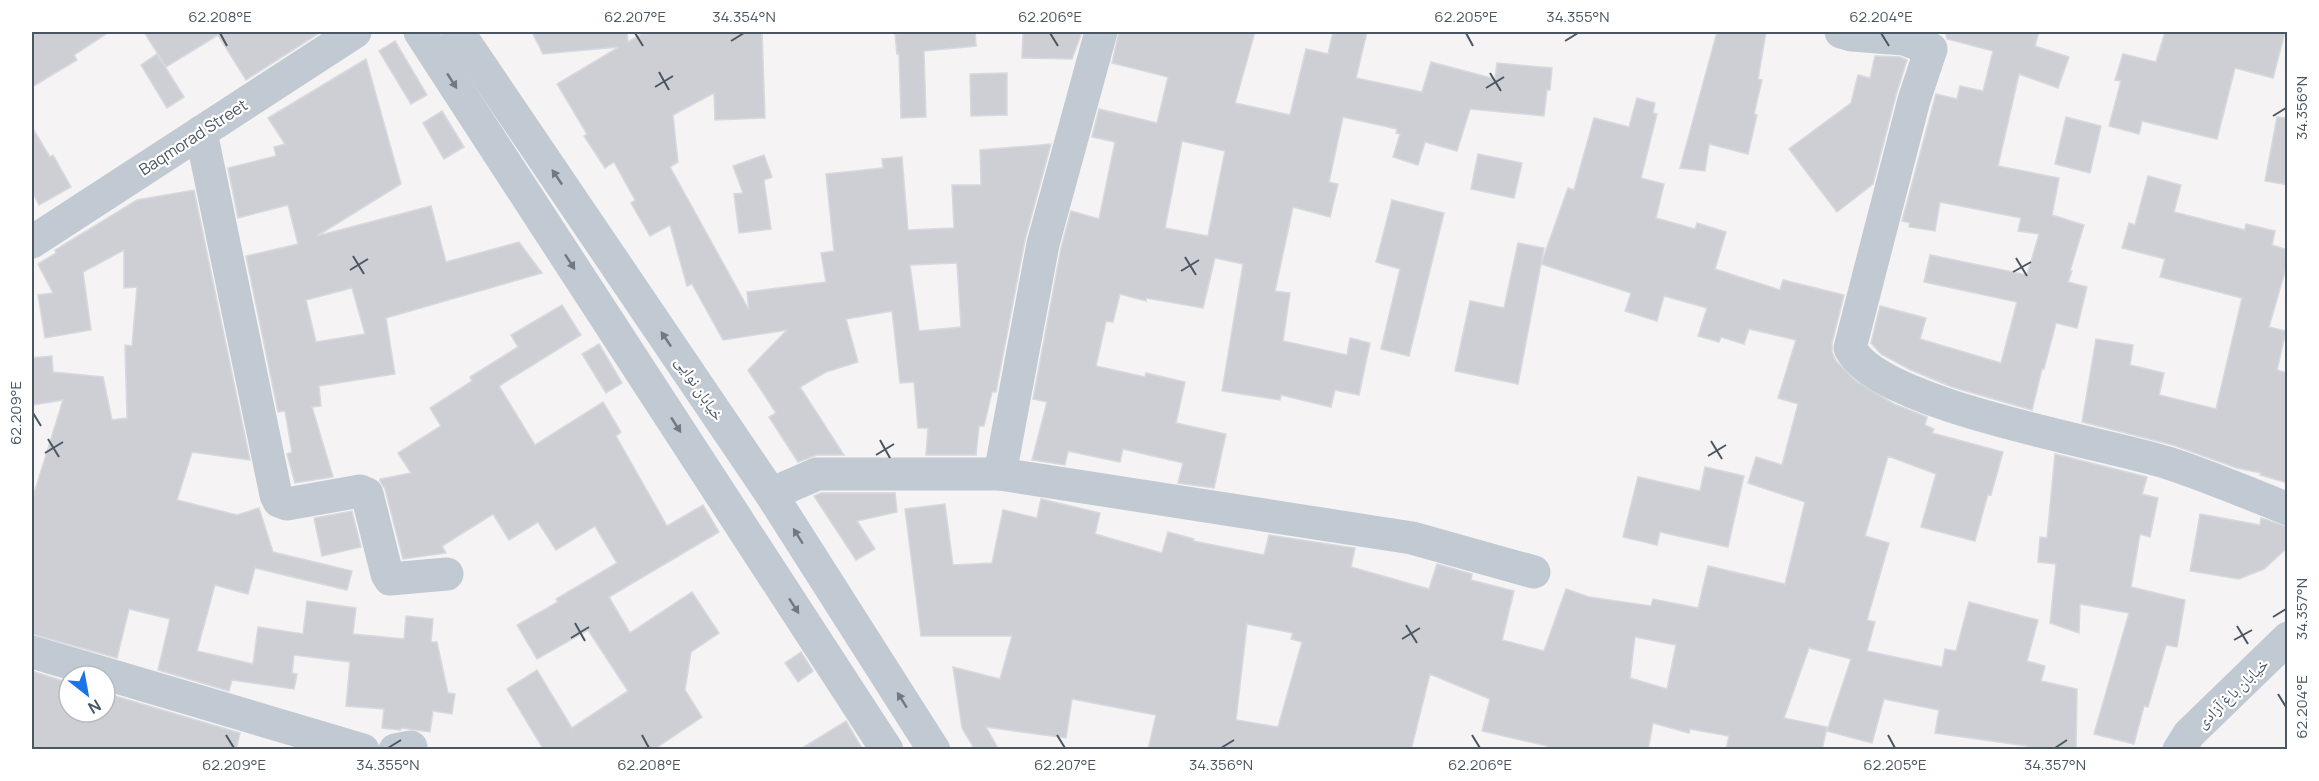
<svg xmlns="http://www.w3.org/2000/svg" width="2319" height="781" font-family="Manrope,'Noto Naskh Arabic',sans-serif">
	<style>
		.building { fill: #cdcfd5; stroke: #d7d9de; stroke-width: 1.5; fill-rule: evenodd }
		.lines { fill: none; stroke-linecap: round; stroke-linejoin: round }
		.minor { stroke: #c1cad2; stroke-width: 33 }
		.oneway { fill: #6e7983 }
		.ticks { fill: none; stroke: #4a5661; stroke-width: 2 }
		.labels { text-anchor: middle; dominant-baseline: central; stroke-width: 4.5; stroke-linejoin: round; paint-order: stroke }
		.street-label { font-size: 16px; fill: #4a5661; stroke: #fff }
		.neatline { fill: none; stroke: #4a5661; stroke-width: 2 }
		.ticks-label { font-size: 15px; text-anchor: middle; fill: #4a5661 }
	</style>
	<rect width="100%" height="100%" fill="#f5f3f3"/>
	<g class="building">
		<path d="M32,32H109L74,55L77,60L32,87Z"/>
		<path d="M144,32H321L246,80L218,35L166,67Z"/>
		<path d="M532,32H627L628,42L645,32H762L765,118L715,120L714,93L673,115L678,162L670,167L749,310L747,292L826,282L821,253L834,251L826,174L883,168L882,159L902,157L908,230L954,228L952,185H981L980,150L1051,144L1025,240L996,392H992L984,426H979L976,455H926L928,428H918L914,382L900,383L892,311L846,319L858,362L826,372L800,387L844,455H817L798,462L769,417L776,413L748,370L787,330L723,340L692,284L687,286L670,225L650,236L631,203L635,200L614,162L605,168L584,136L587,134L557,84L619,47L543,54ZM957,263L961,327L919,331L910,265Z"/>
		<path d="M925,32H975L976,46L924,51L926,117L901,118L899,54H897L895,34Z"/>
		<path d="M1023,32H1082L1072,59L1022,58Z"/>
		<path d="M1119,32H1255L1235,103L1290,115L1306,49L1328,54L1333,32H1367L1356,78L1422,92L1431,62L1495,79L1497,63L1552,68L1550,90H1547L1544,116L1470,109L1457,151L1425,142L1418,165L1393,157L1400,134L1396,133L1397,129L1343,117L1329,182L1338,184L1330,217L1293,207L1275,291L1290,293L1283,341L1347,355L1350,338L1370,343L1359,395L1335,390L1331,407L1281,395L1280,400L1222,391L1243,264L1215,258L1203,308L1146,298V301L1120,294L1113,322L1106,321L1096,366L1145,377L1146,373L1185,382L1176,423L1226,434L1214,488L1178,483L1183,463L1123,449L1120,462L1068,451L1065,465L1032,460L1047,402L1033,399L1061,248L1071,211L1099,219L1115,142L1092,137L1099,109L1157,123L1168,77L1112,63ZM1182,141L1225,151L1208,236L1165,228Z"/>
		<path d="M1717,32H1766L1758,79L1762,80L1754,114L1757,115L1748,154L1709,144L1705,171L1680,168Z"/>
		<path d="M1945,32H2039L2035,46L2069,57L2058,88L2019,74L1998,166L2059,178L2052,215L2084,225L2070,271H2072L2068,282L2087,287L2077,328L2056,323L2044,369H2042L2032,410L1952,387L1911,370L1881,354L1871,343L1880,306L1926,318L1920,339L2001,363L2017,302L1924,282L1930,255L2027,275L2039,234L2018,231L2021,218L1940,202L1935,231L1909,227L1910,223L1902,221L1936,94L1957,99L1960,86L1983,91L1993,51L1947,39Z"/>
		<path d="M2165,32H2285L2273,78L2235,68L2217,139L2142,121L2139,134L2109,126L2121,81L2115,80L2123,54L2156,62Z"/>
		<path d="M395,41L427,95L411,104L379,51Z"/>
		<path d="M157,54L184,97L167,108L141,65Z"/>
		<path d="M1875,56L1900,57L1907,60L1896,95L1873,184L1837,212L1789,149L1851,103L1858,75L1870,78Z"/>
		<path d="M366,59L401,184L317,236L431,206L446,262L519,242L542,273L386,318L395,374L319,386L321,406L312,407L333,477L295,483L287,454L292,452L285,411L278,412L246,256L298,244L288,205L238,218L228,168L276,156L274,147L285,144L268,118ZM352,288L365,334L316,342L306,300Z"/>
		<path d="M1007,73V115L971,116L970,74Z"/>
		<path d="M1637,98L1655,103L1653,113L1657,114L1641,178L1664,184L1656,218L1695,229L1697,223L1726,232L1715,269L1780,290L1783,280L1844,295L1832,343V352L1836,361L1856,381L1894,404L1927,417L1925,425L1934,429L1932,433L2003,452L1991,495L1988,494L1975,541L1921,527L1936,474L1888,456L1865,536L1889,543L1867,620L1875,622L1867,651L1942,667L1945,649L1956,651L1969,602L2038,620L2027,661L2045,666L2041,681L2077,689L2076,750H2026L2027,746L1935,733L1939,710L1884,699L1872,743L1827,731L1851,659L1809,648L1784,718L1827,727L1822,750H1726L1729,736L1690,729L1689,733L1653,723L1648,750H1546L1547,746L1482,731L1490,699L1430,674L1411,750H1148L1156,715L1072,699L1066,738L986,727L999,750H975L962,728L953,667L1000,679L1012,636H921L905,509L945,504L953,565L992,563L1003,510L1037,518L1041,499L1100,513L1095,534L1162,553L1168,532L1194,539L1193,541L1264,555L1269,535L1355,548L1351,567L1429,589L1437,564L1472,574L1471,580L1514,591L1502,640L1544,651L1566,589L1589,597L1651,606L1653,599L1698,608L1708,566L1785,584L1805,502L1748,483L1756,457L1782,465L1798,404L1778,398L1796,340L1749,329L1744,344L1721,337L1719,342L1698,336L1707,308L1664,296L1657,321L1625,311L1631,293L1541,264L1568,188L1574,190L1594,118L1629,127ZM1247,624L1293,633L1291,639L1302,642L1278,727L1236,720ZM1635,637L1676,645L1667,689L1630,678Z"/>
		<path d="M442,111L464,147L444,159L423,123Z"/>
		<path d="M2066,117L2101,126L2090,173L2055,164Z"/>
		<path d="M2277,117L2288,118V185L2265,181Z"/>
		<path d="M32,127L50,157L53,155L71,187L39,205L32,191Z"/>
		<path d="M1478,154L1522,163L1514,198L1471,189Z"/>
		<path d="M764,155L772,177L764,180L771,229L739,233L734,194L743,193L733,166Z"/>
		<path d="M2148,176L2181,185L2174,212L2245,230L2246,224L2275,231L2272,245L2288,250V261L2269,327L2286,331L2277,370L2288,373V483L2260,475L2261,473L2237,468L2173,445L2082,422L2096,339L2133,345L2130,365L2164,373L2159,395L2216,409L2242,298L2160,277L2165,259L2122,248L2129,223L2135,225Z"/>
		<path d="M194,190L250,460L192,452L177,500L237,515L259,508L273,552L352,571L347,590L255,568L248,594L215,585L197,651L253,664L258,627L303,634L307,601L356,608L353,634L404,639L406,616L433,619L431,642H437L448,693L455,694L452,714L433,711L430,732L402,728L400,730L382,728L384,709L346,706L350,662L294,655L292,673L297,674L294,689L232,680L229,691L158,670L170,619L129,609L117,658L32,634V500L63,400L32,405V358L52,356L53,372L103,377L112,420L127,418L125,345L132,346L137,287L124,288V250L83,272L91,330L45,338L38,295L53,293L38,264L56,253L55,250L137,200Z"/>
		<path d="M1392,200L1444,213L1409,356L1381,349L1400,269L1376,262Z"/>
		<path d="M1518,243L1544,248L1518,384L1455,371L1470,301L1504,308Z"/>
		<path d="M562,305L581,335L499,386L535,445L603,402L621,432L616,436L667,526L703,505L719,532L609,597L630,633L692,592L719,633L691,652L685,690L702,717L653,750H538L542,747L507,689L537,670L572,728L628,691L588,630L537,659L517,625L558,602L556,599L617,563L595,526L556,550L538,522L509,540L493,514L442,546L446,553L403,559L385,489L380,481V479L411,473L398,453L441,426L430,408L472,381L470,377L518,347L511,335Z"/>
		<path d="M599,344L622,383L606,393L582,354Z"/>
		<path d="M2055,454L2147,477L2142,494L2158,498L2150,537L2140,534L2131,587L2185,600L2177,647L2166,645L2148,707L2144,706L2134,744L2094,734L2129,613L2080,604L2079,633L2050,623L2056,564L2038,562L2040,537L2047,538Z"/>
		<path d="M1705,467L1744,476L1728,547L1660,532L1657,545L1623,537L1638,477L1700,491Z"/>
		<path d="M821,493H895L897,512L857,521L875,549L856,560L814,496Z"/>
		<path d="M352,511L361,547L322,556L314,518Z"/>
		<path d="M2200,514L2260,525L2261,518L2288,527V547L2264,569L2239,579L2190,571Z"/>
		<path d="M801,652L813,671L798,682L785,663Z"/>
		<path d="M32,671L69,683V712H105V693L240,733L236,750H32Z"/>
		<path d="M846,721L863,750H799Z"/>
	</g>
	<g class="lines">
		<g class="minor">
			<path d="M420,32L887,750"/>
			<path d="M458,32L771,494L934,750"/>
			<path d="M1841,32L1852,35L1904,39L1931,49L1914,100L1850,348C1879,406 2102,442 2168,463C2208,476 2248,493 2288,509"/>
			<path d="M201,132L276,495L279,501L287,504L360,491L367,494L387,574L390,579L447,574"/>
			<path d="M32,242L355,32"/>
			<path d="M1000,474L1043,244L1101,32"/>
			<path d="M771,494L817,474H1000L1412,538L1534,572"/>
			<path d="M32,652L363,750"/>
			<path d="M395,750L411,747"/>
			<path d="M2179,750L2189,734L2288,638"/>
		</g>
	</g>
	<defs><path id="oneway-solid" d="M-6-.8H1V-3.2L6.5 0L1 3.2V.8H-6Z" transform="scale(1.5)"/></defs>
	<g class="oneway">
		<use href="#oneway-solid" transform="translate(452 81) rotate(57)"/>
		<use href="#oneway-solid" transform="translate(557 177) rotate(-124)"/>
		<use href="#oneway-solid" transform="translate(570 262) rotate(57)"/>
		<use href="#oneway-solid" transform="translate(666 339) rotate(-124)"/>
		<use href="#oneway-solid" transform="translate(676 425) rotate(57)"/>
		<use href="#oneway-solid" transform="translate(798 536) rotate(-122)"/>
		<use href="#oneway-solid" transform="translate(794 606) rotate(57)"/>
		<use href="#oneway-solid" transform="translate(902 700) rotate(-122)"/>
	</g>
	<path class="ticks" d="M220,33L227,46M635,33L643,46M1050,33L1058,46M1466,33L1473,46M1881,33L1889,46M731,41L744,33M1565,41L1578,33M659,72L669,90M1490,73L1501,91M655,87L673,76M1486,88L1504,77M2273,116L2286,108M353,256L364,274M1185,257L1196,275M2016,258L2027,276M350,270L368,259M1181,271L1199,260M2013,272L2031,262M33,413L41,426M48,439L59,457M880,440L890,458M1711,441L1722,459M45,453L63,442M876,455L894,444M1708,456L1726,445M2273,617L2286,609M575,623L585,641M1406,625L1417,643M2237,626L2248,644M571,638L589,627M1402,639L1420,628M2234,640L2252,630M2278,694L2286,707M226,735L234,748M642,735L649,748M1057,735L1065,748M1472,735L1480,748M1888,735L1895,748M388,748L401,740M1221,748L1234,740M2055,748L2067,740"/>
	<g class="labels">
		<g class="street-label">
			<text transform="translate(193 137) rotate(-33)">Baqmorad Street</text>
			<text transform="translate(700 388) rotate(56)">خیابان نوایی</text>
			<text transform="translate(2232 693) rotate(-44)">خیابان باغ آزادی</text>
		</g>
	</g>
	<rect width="2319" height="781" fill="none" stroke="#ffffff" stroke-width="66"/>
	<g transform="translate(87 694) rotate(149)"><circle r="28" fill="#ffffff" stroke="#b7bbc0" stroke-width="1.5"/>
	<path d="M0-4.5L10 22L0 15L-10 22Z" fill="#1a73e8"/>
	<text y="-9" font-size="16" font-weight="bold" text-anchor="middle" fill="#4a5661">N</text>
	</g>
	<rect x="33" y="33" width="2253" height="715" class="neatline"/>
	<g class="ticks-label">
		<text x="220" y="22">62.208°E</text>
		<text x="635" y="22">62.207°E</text>
		<text x="744" y="22">34.354°N</text>
		<text x="1050" y="22">62.206°E</text>
		<text x="1466" y="22">62.205°E</text>
		<text x="1578" y="22">34.355°N</text>
		<text x="1881" y="22">62.204°E</text>
		<text transform="translate(2302 108) rotate(-90)" y="5">34.356°N</text>
		<text transform="translate(16 413) rotate(-90)" y="5">62.209°E</text>
		<text transform="translate(2302 609) rotate(-90)" y="5">34.357°N</text>
		<text transform="translate(2302 707) rotate(-90)" y="5">62.204°E</text>
		<text x="234" y="770">62.209°E</text>
		<text x="388" y="770">34.355°N</text>
		<text x="649" y="770">62.208°E</text>
		<text x="1065" y="770">62.207°E</text>
		<text x="1221" y="770">34.356°N</text>
		<text x="1480" y="770">62.206°E</text>
		<text x="1895" y="770">62.205°E</text>
		<text x="2055" y="770">34.357°N</text>
	</g>
</svg>
